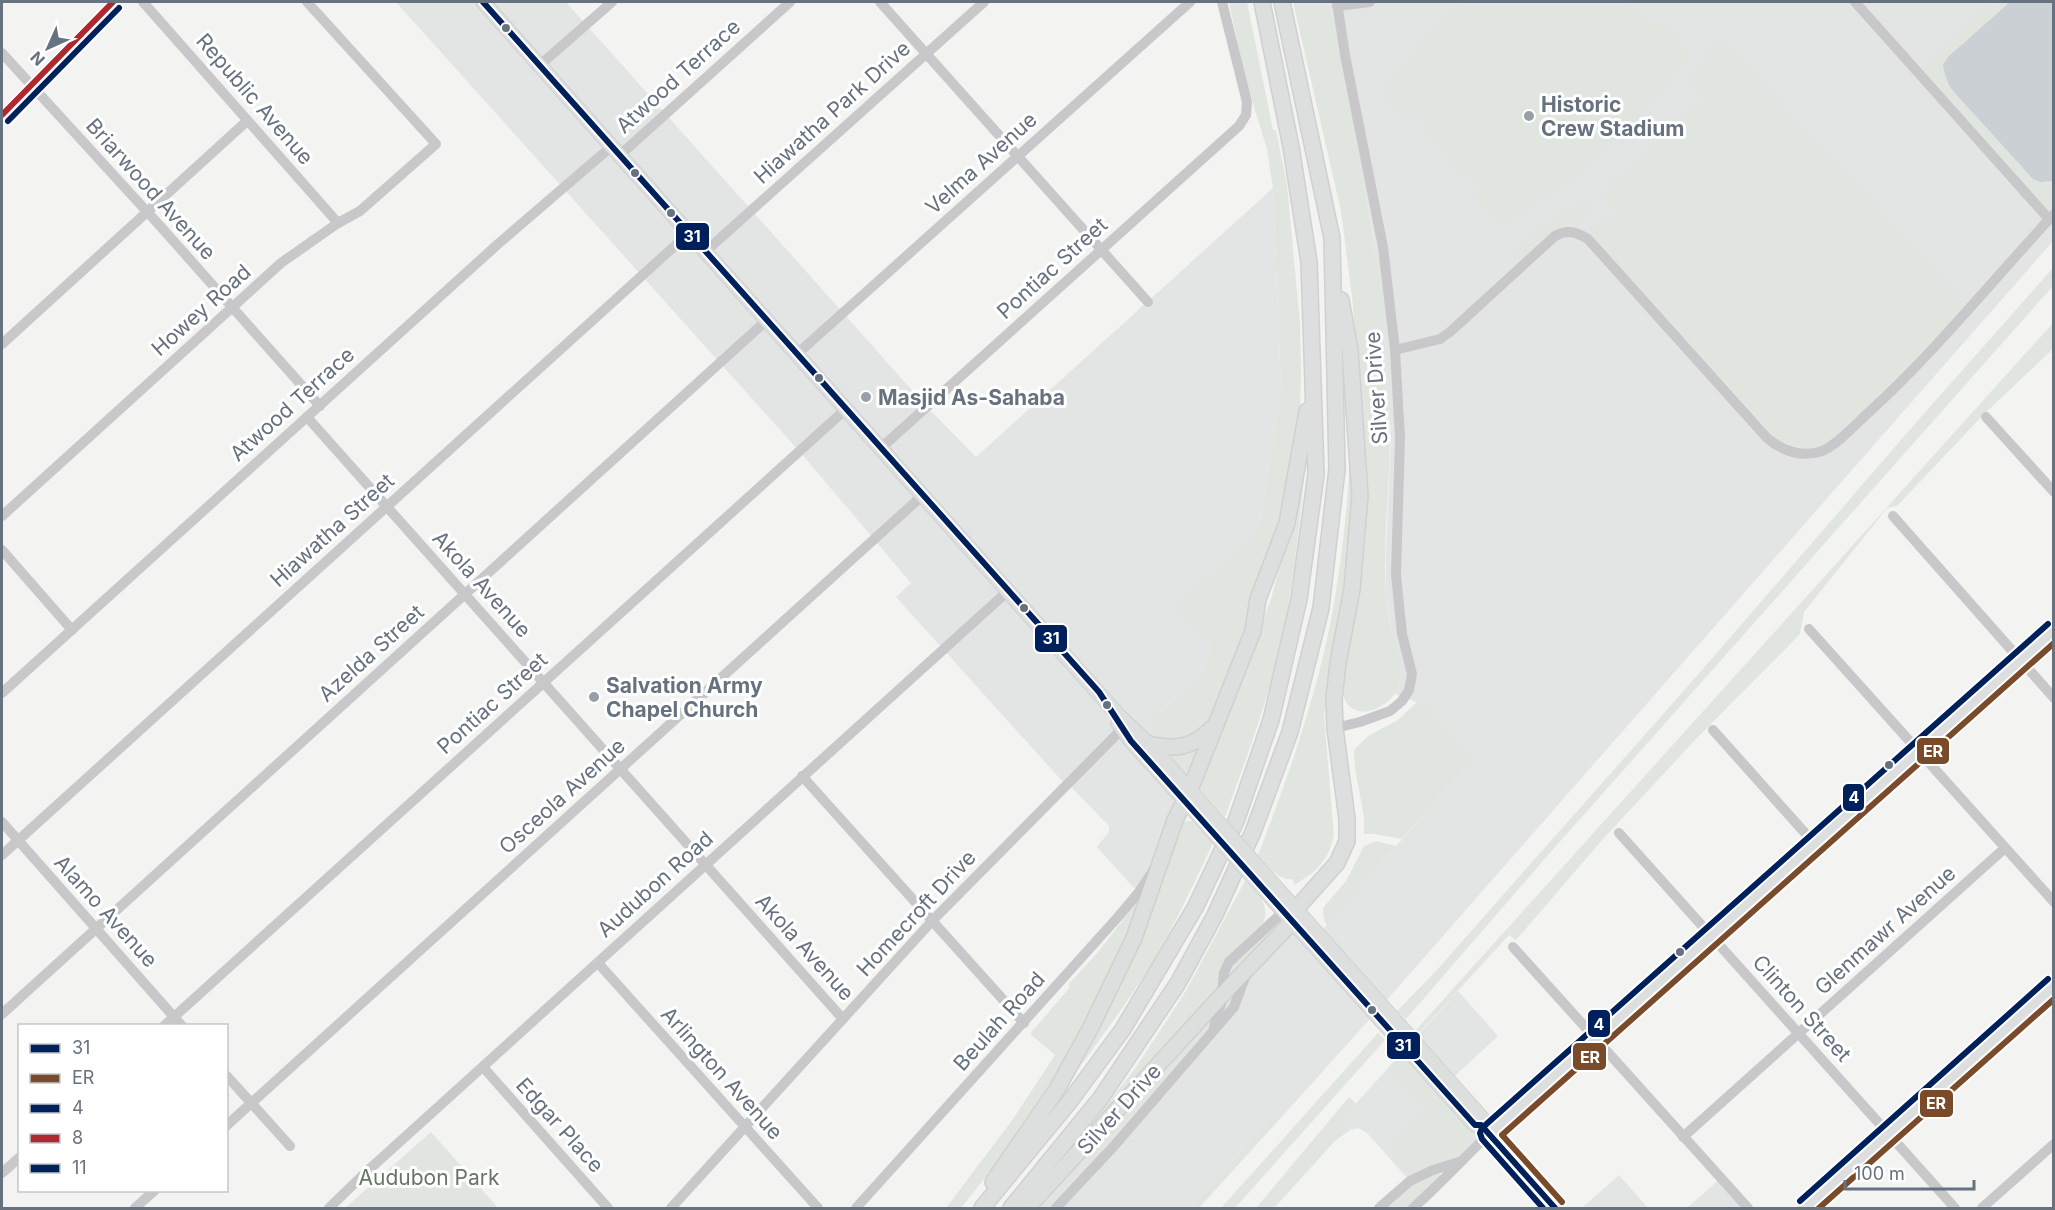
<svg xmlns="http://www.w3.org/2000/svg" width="2055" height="1210" font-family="Inter,sans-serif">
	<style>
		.built { fill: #e3e5e5 }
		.green { fill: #e1e5e0 }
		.water { fill: #cad0d4 }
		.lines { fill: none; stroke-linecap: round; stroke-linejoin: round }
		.major-casing { stroke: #d0d1d2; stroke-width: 16 }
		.highway-casing { stroke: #d0d0d0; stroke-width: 18 }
		.minor { stroke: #c8c8ca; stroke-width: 10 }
		.major { stroke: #dddede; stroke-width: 14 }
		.highway { stroke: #dddede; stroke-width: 15 }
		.major-bridge-casing { stroke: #d0d1d2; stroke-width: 16; stroke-linecap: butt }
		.major-bridge { stroke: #dddede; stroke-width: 14 }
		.bus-1-casing { stroke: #fff; stroke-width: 10 }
		.bus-2-casing { stroke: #fff; stroke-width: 10 }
		.bus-3-casing { stroke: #fff; stroke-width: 10 }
		.bus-4-casing { stroke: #fff; stroke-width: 10 }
		.bus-5-casing { stroke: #fff; stroke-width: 10 }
		.bus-1 { stroke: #00205b; stroke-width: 6 }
		.bus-2 { stroke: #7a4b2a; stroke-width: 6 }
		.bus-3 { stroke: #00205b; stroke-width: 6 }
		.bus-4 { stroke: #af272f; stroke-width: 6 }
		.bus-5 { stroke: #00205b; stroke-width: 6 }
		.bus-dot { fill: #66727f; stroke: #fff; stroke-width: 2 }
		.poi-dot { fill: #979fa7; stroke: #fff; stroke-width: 2 }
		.labels { text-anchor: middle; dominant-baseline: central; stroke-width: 6; stroke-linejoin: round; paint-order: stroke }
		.street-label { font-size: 21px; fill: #66727f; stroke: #fff }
		.poi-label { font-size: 21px; font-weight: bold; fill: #66727f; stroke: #fff; text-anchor: start }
		.park-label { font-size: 21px; fill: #677765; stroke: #fff }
		.line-badge { stroke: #fff; stroke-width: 2 }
		.badge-label { font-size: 16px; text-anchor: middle; font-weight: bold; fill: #fff }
	</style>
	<rect width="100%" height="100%" fill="#f3f3f2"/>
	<g class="built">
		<path d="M396,2H566L927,407L976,457L1273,188L1281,389L1259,527L1251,542L1211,644L1205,666L1199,676L1147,724L1158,737L1163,740L1168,754L1187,777L1185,821L1182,824L1157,897L1143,894L1132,886L1097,847L1109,832V826L1066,782H1063L896,597L911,583L800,452Z"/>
		<path d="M1329,2H2053V241L1378,1010L1278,1121L1272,1116L1190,1208H1048L1202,1036L1216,1013L1280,924L1316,937L1473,759L1427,706L1395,694L1400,683L1386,596V551L1391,436L1385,346L1374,240Z"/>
		<path d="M1458,991L1498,1036L1445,1085L1489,1134L1459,1162L1410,1181L1367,1133L1358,1128L1350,1130L1341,1120Z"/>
		<path d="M1619,1175L1648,1208H1582Z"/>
		<path d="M1721,1178L1748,1208H1687Z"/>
	</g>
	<g class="green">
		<path d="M1229,2H1247L1273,130H1276L1287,185L1300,323L1301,371L1300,412L1284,510L1263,586L1207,726L1186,742L1158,737L1147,724L1199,676L1205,666L1211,644L1178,606L1251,542L1259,527L1281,389L1273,188L1267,149L1244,74Z"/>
		<path d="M1293,2H1329C1344,80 1360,159 1373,238C1383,293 1385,350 1389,405C1393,469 1382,532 1386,596C1388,617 1393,638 1398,659C1399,667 1402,677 1399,685C1392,708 1352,726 1343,695L1346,652L1359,596L1366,535V461L1352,296L1341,211Z"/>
		<path d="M1466,2H1629L1653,28L1660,21L1689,55L1638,119L1590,163L1572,178L1502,225L1474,194L1481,187L1467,171L1464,173L1430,137L1433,134L1414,113L1406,120L1381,93L1436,29Z"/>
		<path d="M1994,2H2053V224L1917,70Z"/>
		<path d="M1722,40L1966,306C1933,341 1901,375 1866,407C1853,419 1839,434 1824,443C1809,451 1790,445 1776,437L1592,238L1590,229L1603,218L1614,223L1621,216L1601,197L1608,187L1706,99L1687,79Z"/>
		<path d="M1584,201L1591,204L1592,210L1578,226L1563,225L1552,231L1523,258L1515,248L1578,203Z"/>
		<path d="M2053,268V286L1549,854L1406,1019L1397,1011L1435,972L1702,670L1920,418Z"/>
		<path d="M2053,323V349L1985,413L1897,506L1887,508L1804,612L1800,634L1696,739L1603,839L1516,940L1509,935L1418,1034L1415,1031Z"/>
		<path d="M1351,443L1355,532L1324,715L1334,835C1328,862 1317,871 1294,885L1293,879C1279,882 1267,864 1258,855C1288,778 1315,700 1331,620C1342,561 1348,502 1351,443Z"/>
		<path d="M1303,479H1304C1299,525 1295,571 1286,616C1274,685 1249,751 1225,817L1195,784L1244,670L1271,599Z"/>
		<path d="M1417,702L1427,706L1473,759L1402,839L1374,834H1364V817L1355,769L1354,755L1355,749L1368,736L1398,720Z"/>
		<path d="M1202,746L1187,777L1168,753Z"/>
		<path d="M1185,821H1193L1213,843C1193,885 1174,927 1150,966C1124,1008 1094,1047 1065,1087L1141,940L1182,824Z"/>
		<path d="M1377,841L1396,846L1327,925L1324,919L1323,908L1346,881L1364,846Z"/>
		<path d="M1245,881C1257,893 1271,905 1263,923L1228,957L1219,990L1072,1149L1137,1066L1186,991Z"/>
		<path d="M1143,894L1120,957L1046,1095L1016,1139L961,1208H946L1013,1119L1055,1055L1030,1034L1070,987L1068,985L1099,951Z"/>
		<path d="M1275,924L1278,926L1231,977L1228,976L1235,962Z"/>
		<path d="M1213,1011L1216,1013L1203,1036L1048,1208H1037Z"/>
		<path d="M1378,1033L1385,1040L1235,1208H1221Z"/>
		<path d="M1400,1055L1454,1116L1458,1117L1471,1134C1467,1153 1427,1167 1410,1174L1387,1148L1430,1110L1390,1066Z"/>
		<path d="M1349,1097L1356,1104L1341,1120L1350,1130L1335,1141L1274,1208H1256Z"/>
		<path d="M1272,1116L1278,1121L1199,1208H1190Z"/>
		<path d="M431,1132L498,1208H345Z"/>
		<path d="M1439,1173L1441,1176L1439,1180L1408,1208H1385L1415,1182Z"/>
	</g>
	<path class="water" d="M2010,2H2053V181L2040,182L2033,179L1953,91C1947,83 1945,75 1943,65L1948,57Z"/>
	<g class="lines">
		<defs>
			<g id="major">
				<path d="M483,2L1119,716L1149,744L1202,804"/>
				<path d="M1118,723L1131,741L1198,815"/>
				<path d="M1273,884L1482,1118L1481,1125"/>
				<path d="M1268,894L1475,1125H1481L1555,1208"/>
				<path d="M1489,1134L2054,631"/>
				<path d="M1806,1208L2054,986"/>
			</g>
			<g id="highway">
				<path d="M1149,744C1175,750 1192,748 1211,729"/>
				<path d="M993,1182L1057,1089L1091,1027L1134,938L1175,820L1190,790L1253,631L1258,599L1287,523L1307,411"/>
				<path d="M982,1208L1070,1101L1123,1029L1196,906L1236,821L1271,720L1299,599L1316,474L1309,262L1291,147L1262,2"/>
				<path d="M1011,1208L1100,1099L1178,983L1215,915L1253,832L1290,732L1321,608L1337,469L1332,238L1282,2"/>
				<path d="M1027,1208L1223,994L1293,921L1296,909L1337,863L1347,841V819L1335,728L1334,698L1338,663L1352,589L1360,496L1350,350L1341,300"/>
			</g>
		</defs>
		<use href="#major" class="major-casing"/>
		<use href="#highway" class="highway-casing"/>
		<g class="minor">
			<path d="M143,2L338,223"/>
			<path d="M880,2L1148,302"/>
			<path d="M1855,2L2049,219"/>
			<path d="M1337,6L1370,2"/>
			<path d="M2,53L161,227L320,406"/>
			<path d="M540,65L612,2"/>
			<path d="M2,115L113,2"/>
			<path d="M620,155L790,2"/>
			<path d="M706,251L984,2"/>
			<path d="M2,344L247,121"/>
			<path d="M1395,350L1440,339L1450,332L1555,236C1568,229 1576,232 1588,239L1767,438C1783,451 1802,458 1822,451C1837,445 1856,424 1868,413C1935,352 1992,281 2054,214"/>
			<path d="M797,354L1190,2"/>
			<path d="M307,417L843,1019"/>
			<path d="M1986,417L2054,492"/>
			<path d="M881,448L1239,126L1246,115L1247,102L1222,2"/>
			<path d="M2,516L281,263L338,223L360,211L436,144L307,2"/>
			<path d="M1893,516L2054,698"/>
			<path d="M2,550L72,630"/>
			<path d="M1809,629L2054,902"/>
			<path d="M2,693L498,244L612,146"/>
			<path d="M1335,728L1360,722L1390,711L1402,701L1409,690L1412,674L1402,634L1396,575L1400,438L1395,350L1383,247L1345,55L1337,2"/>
			<path d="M1713,730L1814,843"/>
			<path d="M802,776L1024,1023"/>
			<path d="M2,822L182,1026"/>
			<path d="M1619,833L1955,1208"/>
			<path d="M2,855L689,233"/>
			<path d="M1513,947L1748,1208"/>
			<path d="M598,963L818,1208"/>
			<path d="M2,1014L767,320"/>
			<path d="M164,1026L846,409"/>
			<path d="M1214,1027L1221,1004L1224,973L1229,962L1284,911L1291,910"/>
			<path d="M483,1067L608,1208"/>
			<path d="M226,1075L290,1146"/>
			<path d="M226,1126L923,495"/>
			<path d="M1683,1137L2005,848"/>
			<path d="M2,1173L20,1157"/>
			<path d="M135,1208L155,1190"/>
			<path d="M329,1208L363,1175L1008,591"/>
			<path d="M671,1208L932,921L1122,729"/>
			<path d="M856,1208L1118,917L1139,892L1153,871"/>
			<path d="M1056,1208L1114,1146L1234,1007L1247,972"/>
			<path d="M1379,1208L1410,1181L1433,1170L1459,1162"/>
			<path d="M1413,1208C1439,1185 1463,1159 1489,1134"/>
			<path d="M1982,1208L2054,1144"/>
		</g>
		<use href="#major" class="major"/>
		<use href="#highway" class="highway"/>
		<defs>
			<g id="major-bridge">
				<path d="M1202,804L1273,884"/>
				<path d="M1198,815L1268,894"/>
			</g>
		</defs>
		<use href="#major-bridge" class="major-bridge-casing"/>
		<use href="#major-bridge" class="major-bridge"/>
		<defs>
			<path id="bus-1" d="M483,2L1099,692L1131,741L1475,1125H1481L1555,1208"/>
			<g id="bus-2">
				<path d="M1562,1202L1502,1135L2054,643"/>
				<path d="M1819,1208L2054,999"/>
			</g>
			<g id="bus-3">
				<path d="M1800,1201L2048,979"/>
				<path d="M1543,1208L1482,1139L1480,1133L1482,1128L2048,624"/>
			</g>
			<path id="bus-4" d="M2,115L113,2"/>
			<path id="bus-5" d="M8,121L119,8"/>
		</defs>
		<use href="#bus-1" class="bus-1-casing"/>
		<use href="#bus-2" class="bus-2-casing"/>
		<use href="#bus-3" class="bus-3-casing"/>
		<use href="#bus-4" class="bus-4-casing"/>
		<use href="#bus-5" class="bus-5-casing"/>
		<use href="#bus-1" class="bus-1"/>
		<use href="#bus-2" class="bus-2"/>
		<use href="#bus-3" class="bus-3"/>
		<use href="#bus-4" class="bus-4"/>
		<use href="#bus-5" class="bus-5"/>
	</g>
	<g class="bus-dot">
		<circle cx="506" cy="28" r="5"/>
		<circle cx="635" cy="173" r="5"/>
		<circle cx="671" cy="213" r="5"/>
		<circle cx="819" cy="378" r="5"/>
		<circle cx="1024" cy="608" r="5"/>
		<circle cx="1107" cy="705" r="5"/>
		<circle cx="1889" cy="765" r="5"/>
		<circle cx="1680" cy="952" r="5"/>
		<circle cx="1372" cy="1010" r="5"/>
	</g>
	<g class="poi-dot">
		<circle cx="1529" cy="116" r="6"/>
		<circle cx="866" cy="397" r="6"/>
		<circle cx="594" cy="697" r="6"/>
	</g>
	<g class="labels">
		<g class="street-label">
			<text transform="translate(678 76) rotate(-42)">Atwood Terrace</text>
			<text transform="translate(255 99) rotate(49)">Republic Avenue</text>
			<text transform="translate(832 112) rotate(-42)">Hiawatha Park Drive</text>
			<text transform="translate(981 163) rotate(-42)">Velma Avenue</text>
			<text transform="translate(151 189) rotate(48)">Briarwood Avenue</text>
			<text transform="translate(1052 268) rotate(-42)">Pontiac Street</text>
			<text transform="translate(201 310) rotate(-42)">Howey Road</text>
			<text transform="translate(1376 388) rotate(-94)">Silver Drive</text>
			<text transform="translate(292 404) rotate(-42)">Atwood Terrace</text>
			<text transform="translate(332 530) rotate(-42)">Hiawatha Street</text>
			<text transform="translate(482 584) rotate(48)">Akola Avenue</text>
			<text transform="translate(371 653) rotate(-42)">Azelda Street</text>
			<text transform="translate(492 703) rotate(-42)">Pontiac Street</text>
			<text transform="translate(562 796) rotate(-42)">Osceola Avenue</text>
			<text transform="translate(655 884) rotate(-42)">Audubon Road</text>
			<text transform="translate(106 911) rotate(48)">Alamo Avenue</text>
			<text transform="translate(916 913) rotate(-47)">Homecroft Drive</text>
			<text transform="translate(1885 930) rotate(-42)">Glenmawr Avenue</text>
			<text transform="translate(805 947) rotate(48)">Akola Avenue</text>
			<text transform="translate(1802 1008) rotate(48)">Clinton Street</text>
			<text transform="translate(999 1021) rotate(-48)">Beulah Road</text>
			<text transform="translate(722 1073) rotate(48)">Arlington Avenue</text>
			<text transform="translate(1119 1109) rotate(-48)">Silver Drive</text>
			<text transform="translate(560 1125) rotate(48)">Edgar Place</text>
		</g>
		<g class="poi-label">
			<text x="1541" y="104">Historic<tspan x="1541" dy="24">Crew Stadium</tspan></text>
			<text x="878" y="397">Masjid As-Sahaba</text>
			<text x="606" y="685">Salvation Army<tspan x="606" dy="24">Chapel Church</tspan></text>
		</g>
		<g class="park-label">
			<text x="429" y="1177">Audubon Park</text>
		</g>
	</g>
	<g class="line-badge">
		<rect x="675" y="222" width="35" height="29" rx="6" fill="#00205b"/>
		<rect x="1034" y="624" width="34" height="29" rx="6" fill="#00205b"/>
		<rect x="1916" y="737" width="34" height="28" rx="6" fill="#7a4b2a"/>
		<rect x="1842" y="783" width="23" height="29" rx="6" fill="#00205b"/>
		<rect x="1587" y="1009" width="24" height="29" rx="6" fill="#00205b"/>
		<rect x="1386" y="1031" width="35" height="29" rx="6" fill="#00205b"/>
		<rect x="1572" y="1042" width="35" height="29" rx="6" fill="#7a4b2a"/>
		<rect x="1919" y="1089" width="35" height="29" rx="6" fill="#7a4b2a"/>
	</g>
	<g class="badge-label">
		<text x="692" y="242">31</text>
		<text x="1051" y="644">31</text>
		<text x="1933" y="757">ER</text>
		<text x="1854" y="803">4</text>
		<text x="1599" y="1030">4</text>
		<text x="1403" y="1051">31</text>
		<text x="1590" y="1063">ER</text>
		<text x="1936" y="1109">ER</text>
	</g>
	<rect width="2055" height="1210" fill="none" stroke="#66727f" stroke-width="6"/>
	<rect x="18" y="1024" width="210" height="168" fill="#ffffff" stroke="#c2c7cc" stroke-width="1.5"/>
	<rect x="30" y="1044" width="30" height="9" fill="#00205b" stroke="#c2c7cc" stroke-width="1.5"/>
	<text x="72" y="1054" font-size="18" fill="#66727f">31</text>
	<rect x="30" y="1074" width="30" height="9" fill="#7a4b2a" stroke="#c2c7cc" stroke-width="1.5"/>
	<text x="72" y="1084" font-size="18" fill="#66727f">ER</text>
	<rect x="30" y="1104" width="30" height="9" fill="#00205b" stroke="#c2c7cc" stroke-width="1.5"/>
	<text x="72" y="1114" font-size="18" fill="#66727f">4</text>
	<rect x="30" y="1134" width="30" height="9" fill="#af272f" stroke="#c2c7cc" stroke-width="1.5"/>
	<text x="72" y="1144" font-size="18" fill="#66727f">8</text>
	<rect x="30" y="1164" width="30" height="9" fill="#00205b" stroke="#c2c7cc" stroke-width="1.5"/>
	<text x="72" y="1174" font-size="18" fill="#66727f">11</text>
	<g transform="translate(48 48) rotate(225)" stroke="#ffffff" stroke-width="4.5" paint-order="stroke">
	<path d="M0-4.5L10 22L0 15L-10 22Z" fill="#66727f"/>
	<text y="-9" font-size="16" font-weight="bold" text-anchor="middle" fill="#66727f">N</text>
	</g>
	<path d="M1845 1180v9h129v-9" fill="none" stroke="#66727f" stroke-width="3"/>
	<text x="1854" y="1180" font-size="18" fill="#66727f" stroke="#ffffff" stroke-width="4.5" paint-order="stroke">100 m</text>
</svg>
